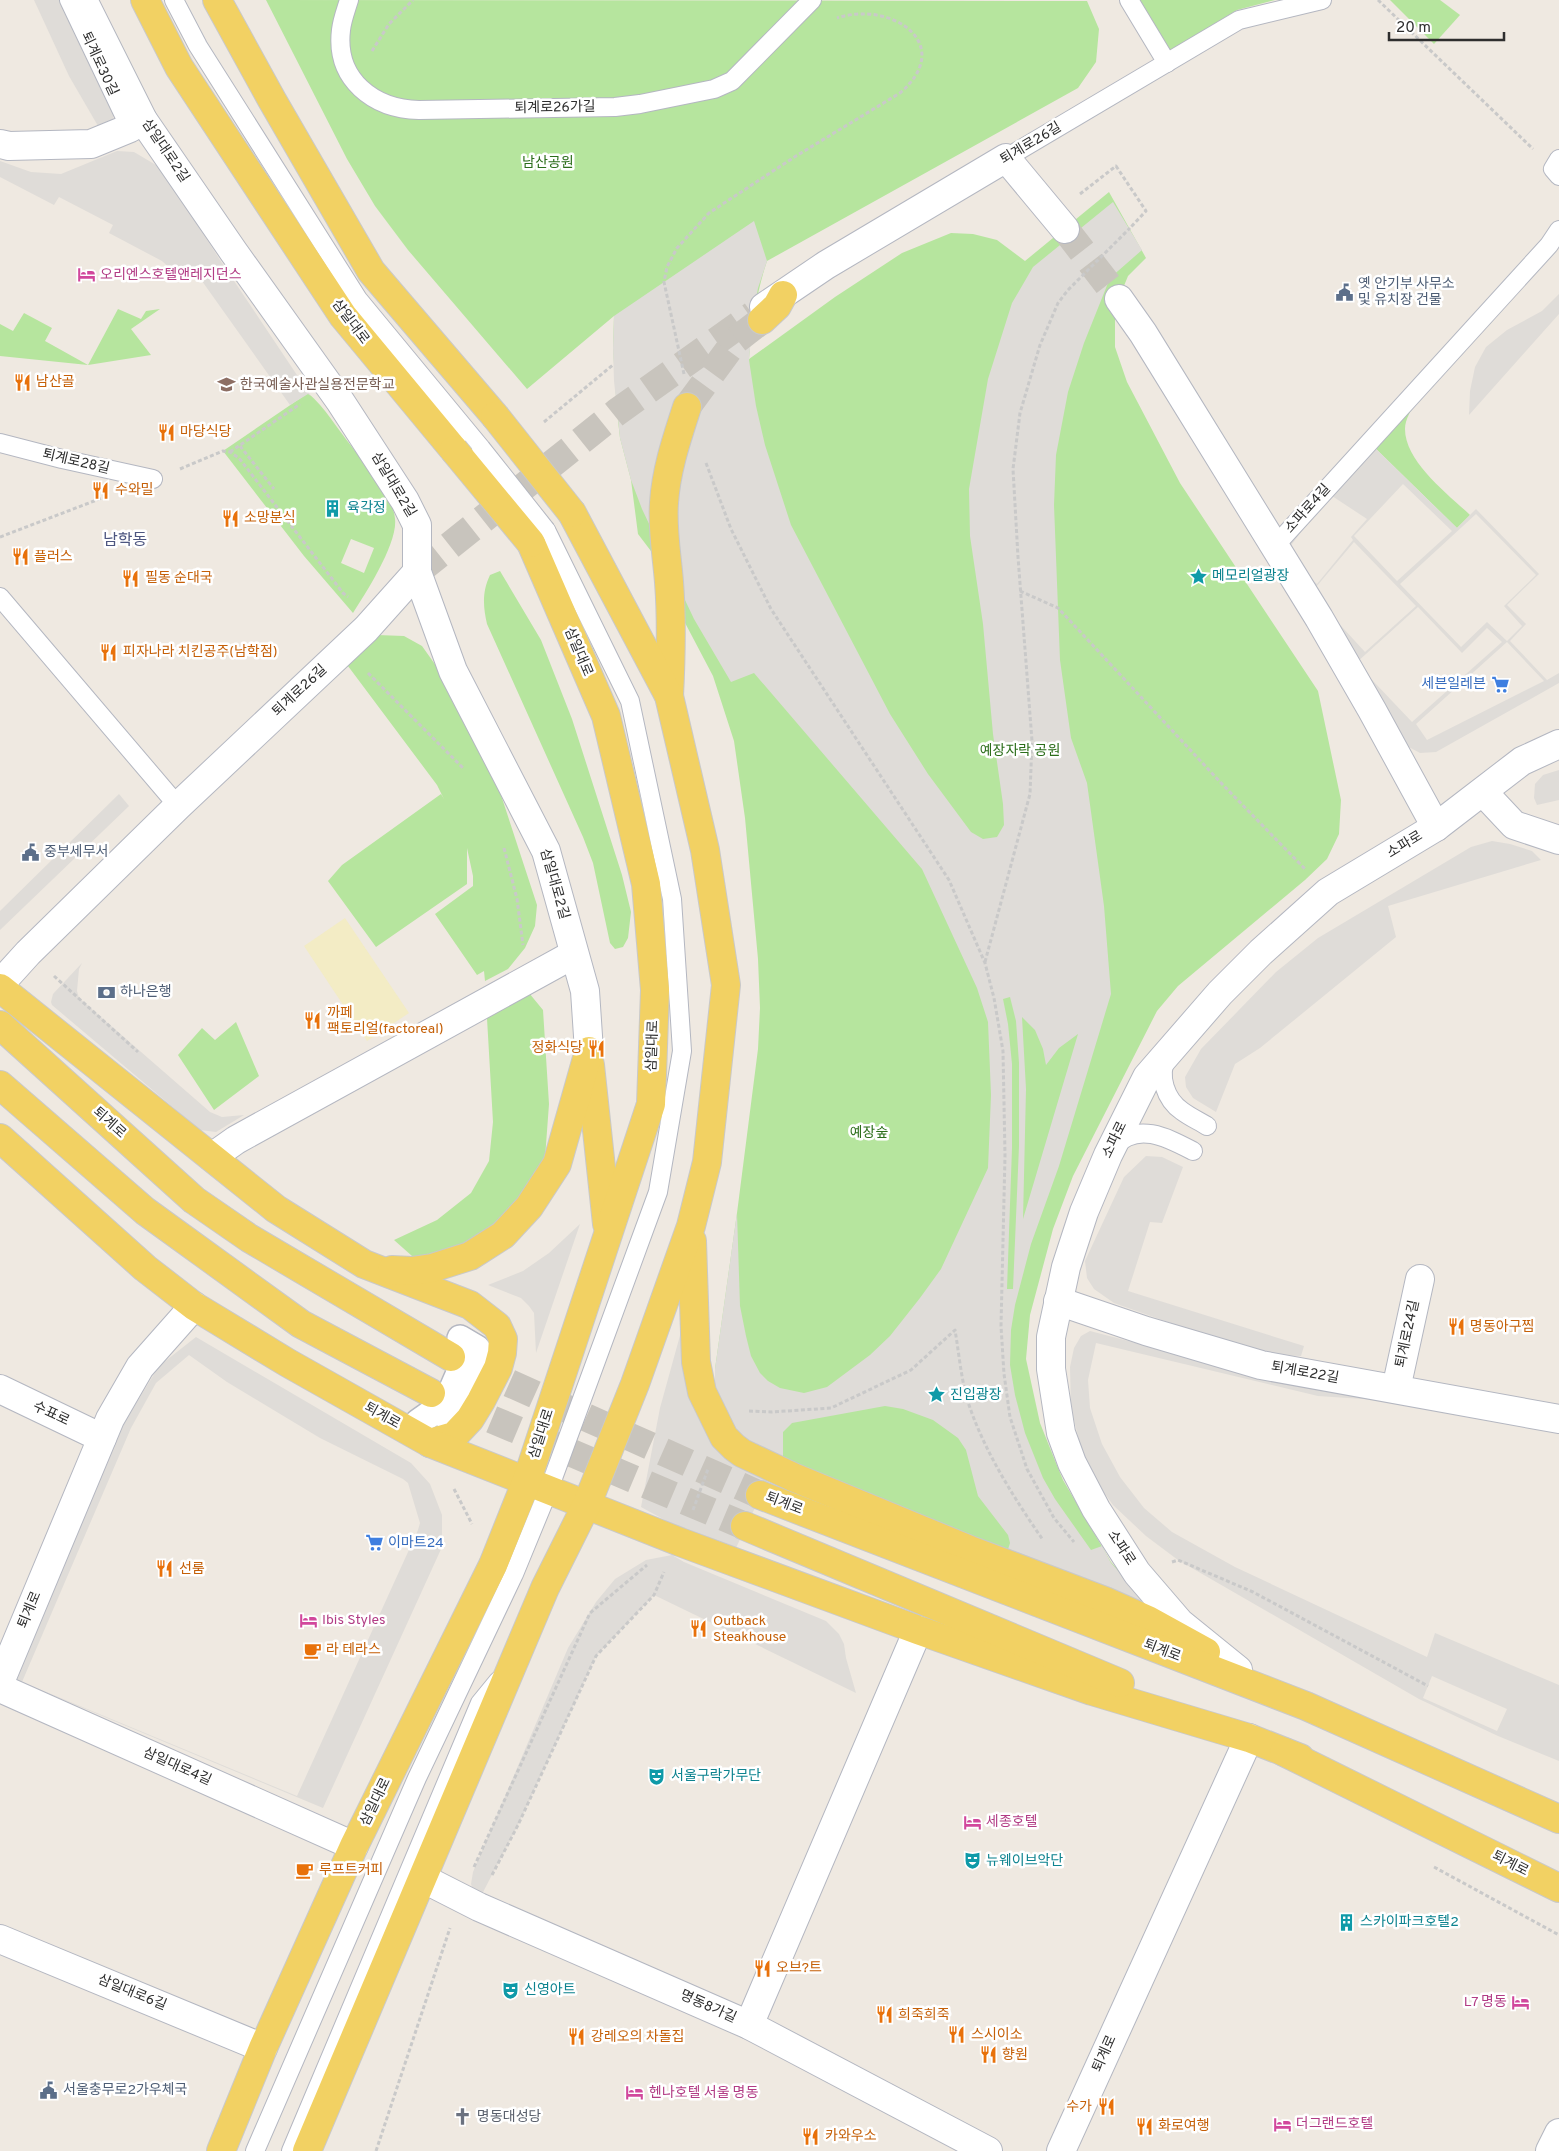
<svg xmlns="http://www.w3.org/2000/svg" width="1559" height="2151" font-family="Overpass,'Noto Sans KR',sans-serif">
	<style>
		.green { fill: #b6e59e; fill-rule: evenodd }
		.sand { fill: #f3ecc5 }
		.plaza { fill: #dfdcd8; fill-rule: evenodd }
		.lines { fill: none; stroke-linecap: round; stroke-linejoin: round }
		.minor-tunnel { stroke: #c8c4bd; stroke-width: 28; stroke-dasharray: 28 14; stroke-linecap: butt }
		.primary-tunnel { stroke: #c8c4bd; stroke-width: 28; stroke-dasharray: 28 14; stroke-linecap: butt }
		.service-casing { stroke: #b4b7c1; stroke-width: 20 }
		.pedestrian-casing { stroke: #b4b7c1; stroke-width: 28 }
		.minor-casing { stroke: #b4b7c1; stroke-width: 30 }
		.tertiary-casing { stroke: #b4b7c1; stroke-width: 30 }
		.secondary-casing { stroke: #b4b7c1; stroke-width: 30 }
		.primary-casing { stroke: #c9c9c9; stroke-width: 30 }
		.path { stroke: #c9c9c9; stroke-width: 3; stroke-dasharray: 4 2.5; stroke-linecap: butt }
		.service { stroke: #fff; stroke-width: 18 }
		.pedestrian { stroke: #fff; stroke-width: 25 }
		.minor { stroke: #fff; stroke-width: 28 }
		.tertiary { stroke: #fff; stroke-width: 28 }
		.secondary { stroke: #fff; stroke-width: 28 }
		.primary { stroke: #f2d163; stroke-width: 28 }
		.service-bridge-casing { stroke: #b4b7c1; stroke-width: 20; stroke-linecap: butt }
		.primary-bridge-casing { stroke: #c9c9c9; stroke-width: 30; stroke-linecap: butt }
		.path-bridge { stroke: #c9c9c9; stroke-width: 3; stroke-dasharray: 4 2.5; stroke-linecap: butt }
		.service-bridge { stroke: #fff; stroke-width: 18 }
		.primary-bridge { stroke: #f2d163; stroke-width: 28 }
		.labels { text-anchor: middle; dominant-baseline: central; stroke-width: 5; stroke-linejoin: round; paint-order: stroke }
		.street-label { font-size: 14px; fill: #2e2e2e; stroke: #fff }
		.park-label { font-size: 14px; fill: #2c6e1b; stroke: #fff }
		.hotel-label { font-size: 14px; fill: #b23c85; stroke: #fff; text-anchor: start }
		.service-label { font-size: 14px; fill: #4e5e75; stroke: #fff; text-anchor: start }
		.food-label { font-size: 14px; fill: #c56008; stroke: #fff; text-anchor: start }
		.education-label { font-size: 14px; fill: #785e54; stroke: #fff; text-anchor: start }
		.culture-label { font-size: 14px; fill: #0d838f; stroke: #fff; text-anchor: start }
		.shop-label { font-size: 14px; fill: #366cbe; stroke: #fff; text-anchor: end }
		.worship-label { font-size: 14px; fill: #5b616d; stroke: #fff; text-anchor: start }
		.quarter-label { font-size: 16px; fill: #4d5680; stroke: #fff }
	</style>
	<rect width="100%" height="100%" fill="#efe9e1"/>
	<g class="green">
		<path d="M266,0L1087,1L1099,29L1096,62L1078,88L767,261C756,294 752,325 749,359L835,297L902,253L951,233L973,234L997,240L1025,261L1109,192L1146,258L1128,276L1115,308V347L1127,382L1180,483L1318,691L1341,800L1339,834L1327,859L1305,880L1178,986L1157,1011L1073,1176L1053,1229L1030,1315L1026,1359L1040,1423L1056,1463L1063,1480L1111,1562L1149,1605L783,1466L715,1369L737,1213L758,1049L760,1008L758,959L745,818L734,741L713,676L683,619L657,559L638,534L631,480L620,438L617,412L613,348L614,316L527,389L408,250L375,206L347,159Z"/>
		<path d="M1138,0H1275L1237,10L1170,51Z"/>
		<path d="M1390,0H1440L1460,15L1434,44Z"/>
		<path d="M118,309L141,319L146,311L160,309L131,329L151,355L88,365L0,356V324L13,331L24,313L52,328L45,341L88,365Z"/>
		<path d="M308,393C325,407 338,430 352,447C366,466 393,495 395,519C398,543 366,593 353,613L304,556L223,451ZM351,539L374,548L364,573L341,563Z"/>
		<path d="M1416,400C1412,409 1405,419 1405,429C1405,462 1448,494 1470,515L1457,528L1373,446Z"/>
		<path d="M500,571L541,640L572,719L622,875L631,912L628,938L623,947L615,949L610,943L593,863L583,837L487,624C483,606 482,592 490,575Z"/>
		<path d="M377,635L404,636L422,646L444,677L499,789L537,905L535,926L525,948L508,969L485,981L484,971L477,975L435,914L473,886V876L467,848V884L376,947L328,881L342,865L441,794L444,799L437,785L342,658Z"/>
		<path d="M529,993L543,1010L549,1104L545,1158L534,1191L487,1239L432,1258L412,1256L394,1240L437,1220L471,1193L489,1161L493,1122L486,1001Z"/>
		<path d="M236,1022L259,1076L214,1110L178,1055L202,1028L215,1040Z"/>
	</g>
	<path class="sand" d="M345,918L409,1013L367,1041L304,946Z"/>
	<g class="plaza">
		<path d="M34,0H59L114,112L112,129L105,138L69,76Z"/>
		<path d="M117,151L134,152L161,168L220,260L311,396L308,394L290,405L197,274L185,282L162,261L109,233L113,225L59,197L54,205L0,177V161L31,172L61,174Z"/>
		<path d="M1113,202L1142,250L1110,278L1084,343L1068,392L1056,455L1054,505L1060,660L1071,738L1087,783L1104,906L1111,994L1059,1166L1031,1244L1015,1305L1011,1330L1010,1365L1015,1395L1025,1433L1043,1478L1055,1499L1091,1550L1102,1546L1111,1563L1149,1605L1006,1556L1010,1543L1008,1535L978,1496L966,1450L958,1438L933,1420L903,1409L885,1406L792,1423L783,1432V1466L742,1444L715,1389V1369L737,1213L740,1306L746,1336L751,1356L760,1373L768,1381L780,1388L804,1393L827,1387L870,1355L890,1336L920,1298L941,1269L988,1168L991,1095L988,1022L977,988L922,869L754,673L731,682L694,619L642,509L631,480L620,438L614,381L613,348L614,316L754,221L767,261L758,288L753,315L749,360L756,406L765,445L791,525L890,714L928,774L971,832L983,839L997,837L1004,825L1003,804L993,734L983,624L970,536L969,489L988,379L1012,303L1033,267ZM1010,997L1016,1021L1019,1063V1146L1013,1289H1007L1012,1148V1064L1008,1024L1003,999ZM1022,1017L1035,1030L1043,1049L1046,1065L1059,1048L1078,1034L1023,1219L1026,1089Z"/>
		<path d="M1559,294V314L1469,415L1470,391L1475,367L1486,347L1507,330L1542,311Z"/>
		<path d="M1373,446L1457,528L1476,509L1539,574L1507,605L1526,624L1510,641L1547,680L1559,673V683L1436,752L1420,753L1407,746L1276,547ZM1403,484L1452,531L1397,581L1354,536ZM1329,494L1367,519L1351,537L1353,540L1317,584L1284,555ZM1476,514L1536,575L1504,606L1522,626L1507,641L1487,622L1461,647L1400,584ZM1354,542L1416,606L1365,652L1311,593ZM1418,607L1462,653L1487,628L1502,642L1412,722L1356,663ZM1507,642L1544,681L1427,740L1416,724Z"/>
		<path d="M1559,770V800L1537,805L1534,798L1535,784L1543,775Z"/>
		<path d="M119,794L129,806L0,930V911Z"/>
		<path d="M1492,841L1510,844L1532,851L1541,860L1388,906L1396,937L1260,1048L1235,1064L1216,1112L1193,1098L1186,1087L1185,1077L1201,1049L1276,972L1318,938L1471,847Z"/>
		<path d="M82,963L79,969L77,991L79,998L210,1112L222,1117L244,1115L216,1132L200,1130L52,1005L51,1002L53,994Z"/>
		<path d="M1146,1156L1162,1157L1183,1167L1162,1223L1150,1222L1128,1291L1304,1346L1301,1356L1272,1355L1236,1346L1114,1303L1094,1289L1087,1278L1085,1261L1124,1177Z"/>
		<path d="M580,1224L536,1353L534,1313L529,1306L521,1298L488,1285L523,1271L549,1253Z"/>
		<path d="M684,1321L682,1364L694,1399L772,1472L735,1550L685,1531L641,1507L660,1408Z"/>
		<path d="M1090,1331L1317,1390L1378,1400L1318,1396L1096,1343L1088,1380L1090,1408L1102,1444L1120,1477L1144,1508L1172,1532L1235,1567L1427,1657L1435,1633L1559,1685V1761L1498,1736L1419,1699L1178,1560L1146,1536L1113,1505L1095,1480L1083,1456L1071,1408L1070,1367L1074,1348L1081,1336ZM1432,1676L1507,1709L1497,1731L1423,1698Z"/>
		<path d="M196,1337L411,1463L430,1484L442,1515V1547L323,1808L16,1680L123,1425L159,1366ZM189,1355L227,1382L320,1438L403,1479L408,1483L420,1523L418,1530L297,1796L22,1682L131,1428L156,1383Z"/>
		<path d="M672,1555L684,1562L826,1621L839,1634L844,1644L846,1658L856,1693L654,1595L596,1656L518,1825L481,1896L473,1890L471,1884L473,1872L568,1648L596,1602L615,1579L646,1560Z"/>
	</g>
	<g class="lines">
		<g class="minor-tunnel">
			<path d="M1065,229L1119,299"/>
			<path d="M417,572L617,412L753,315"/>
		</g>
		<g class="primary-tunnel">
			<path d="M687,407L736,340L762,320"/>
			<path d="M471,1366L760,1495"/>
			<path d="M453,1403L745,1526"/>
		</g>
		<defs>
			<g id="service">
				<path d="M69,0L130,128"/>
				<path d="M174,0L198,46L358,299L481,448"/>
				<path d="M349,0C346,10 342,20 341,30C335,80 374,109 419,110L615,107L640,104L714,89L732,81L812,0"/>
				<path d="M1129,0L1167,63"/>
				<path d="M1006,158L1239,20L1322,0"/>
				<path d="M1559,159L1553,169L1559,176"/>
				<path d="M0,443L62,459L153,479"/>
				<path d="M1274,547L1549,245L1559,230"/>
				<path d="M0,597L178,806"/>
				<path d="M1167,1057C1157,1076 1166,1100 1182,1111C1190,1117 1199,1121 1207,1126"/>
				<path d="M1114,1147C1137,1121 1168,1138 1193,1151"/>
				<path d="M255,2151L417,1778L514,1574L549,1489L658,1192L682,1051L672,899L630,701L546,530"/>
				<path d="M291,2151L480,1703L498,1681"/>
			</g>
			<path id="pedestrian" d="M481,1359L482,1355L477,1348L460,1338L466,1344L469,1350L444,1407L418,1422L435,1410C442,1415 448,1417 456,1412L481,1359"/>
			<g id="minor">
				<path d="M0,144L9,146L91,144L130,128L143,120"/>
				<path d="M1119,299L1143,333L1319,618L1372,710L1436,827"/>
				<path d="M764,307L826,265L1006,158L1065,229"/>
				<path d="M1483,792L1514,825L1559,840"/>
				<path d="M0,984L28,953L178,806L366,629L417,572"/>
				<path d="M212,1157L236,1140L574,954"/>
				<path d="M1058,1301L1146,1331L1261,1365L1559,1419"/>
				<path d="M0,1389L102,1438"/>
				<path d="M1396,1389L1420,1279"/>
				<path d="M0,1682L110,1419L140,1367L194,1306"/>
				<path d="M422,1878L479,1907L749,2025L988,2151"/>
				<path d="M0,1939L263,2048"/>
				<path d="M749,2025L918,1630"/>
				<path d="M1061,2151L1249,1738"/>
				<path d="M1550,2151L1559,2133"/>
			</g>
			<g id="tertiary">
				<path d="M1238,1670L1180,1623L1137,1573L1096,1509L1072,1463L1061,1433L1051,1369V1337L1066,1267L1084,1212L1108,1155L1147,1077L1220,993L1261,952L1328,892L1436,827L1522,761L1559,744"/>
				<path d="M0,1688L354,1846"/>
			</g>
			<path id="secondary" d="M83,0L143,120L233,251L340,401L405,501L417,525V572L453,671L546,851L585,991L589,1051"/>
			<g id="primary">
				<path d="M145,0L179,67L343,316L454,450"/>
				<path d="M217,0L272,100L371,271L495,416"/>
				<path d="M762,320L777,306L783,295"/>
				<path d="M669,696C671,658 672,620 669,582C667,556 662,530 664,503C666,470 677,438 687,407"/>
				<path d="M0,988L276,1209L364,1264L470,1305L497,1326L503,1339L502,1353L498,1368L481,1401L470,1419L454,1436L430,1443"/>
				<path d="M0,1025L194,1200L249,1238L451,1357"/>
				<path d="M590,1065L607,1224"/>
				<path d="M0,1085L145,1211L301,1324L431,1393"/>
				<path d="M0,1138L145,1268L194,1306L288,1363L430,1443L680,1542L918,1630L1092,1691L1249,1738L1300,1758"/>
				<path d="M692,1241L696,1362L702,1392L724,1437L734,1447L742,1453L793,1477L970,1550L1105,1601L1148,1620L1206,1652"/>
				<path d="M392,1270L412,1271L432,1268L470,1256L503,1235L529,1207L557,1164L589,1051"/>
				<path d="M760,1495L1306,1706L1559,1819"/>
				<path d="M745,1526L1120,1683"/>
				<path d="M1284,1752L1559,1888"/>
				<path d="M221,2151L263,2048L354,1846L493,1565L527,1480L651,1104L655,990L646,884L606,716L531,543"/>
				<path d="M307,2151L545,1588L587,1504L635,1384L691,1226L707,1162L726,985L705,850L669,696L572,513"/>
			</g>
		</defs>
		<use href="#service" class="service-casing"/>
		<use href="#pedestrian" class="pedestrian-casing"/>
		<use href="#minor" class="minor-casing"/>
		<use href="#tertiary" class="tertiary-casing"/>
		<use href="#secondary" class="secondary-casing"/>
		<use href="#primary" class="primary-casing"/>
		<g class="path">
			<path d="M1378,0L1533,149"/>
			<path d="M372,51L389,24L413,0"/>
			<path d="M1080,194L1116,166L1146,211L1130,228"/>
			<path d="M684,374L664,282L667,267L677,248L709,213L796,156L900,93C957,44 891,0 837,18"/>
			<path d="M544,422L614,364"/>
			<path d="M240,446L274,489"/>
			<path d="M230,452L300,404"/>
			<path d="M706,463L731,529L771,609L949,880L985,963L994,998L1003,1051L1005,1155L1001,1326L1004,1374L1010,1417L1027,1469L1054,1518L1074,1542"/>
			<path d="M180,469L223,451L230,452L239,458L343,593L348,597"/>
			<path d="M0,537L102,498"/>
			<path d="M1020,591L1058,608L1223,785L1305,869"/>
			<path d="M368,673L464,769"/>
			<path d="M504,848L517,899L523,945"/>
			<path d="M985,962L1030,794L1032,741L1018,557L1013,469L1020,413L1040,345L1058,303L1068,290"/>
			<path d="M54,976L138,1052"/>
			<path d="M749,1411L772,1412L831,1408L911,1370L955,1330C959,1353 961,1379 968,1402C984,1451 1014,1498 1043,1540"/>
			<path d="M454,1489L472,1524"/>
			<path d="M693,1510L708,1469"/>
			<path d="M1172,1562L1178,1560L1253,1592L1428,1686"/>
			<path d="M474,1867L590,1613L647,1565"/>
			<path d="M1434,1867L1559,1935"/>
			<path d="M492,1875L518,1825L596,1656L654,1595L664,1572"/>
			<path d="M376,2151L450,1928"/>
		</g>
		<use href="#service" class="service"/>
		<use href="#pedestrian" class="pedestrian"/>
		<use href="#minor" class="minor"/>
		<use href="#tertiary" class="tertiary"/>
		<use href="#secondary" class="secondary"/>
		<use href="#primary" class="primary"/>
		<defs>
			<path id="service-bridge" d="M481,448L546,530"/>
			<g id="primary-bridge">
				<path d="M495,416L572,513"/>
				<path d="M454,450L531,543"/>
			</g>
		</defs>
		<use href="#service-bridge" class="service-bridge-casing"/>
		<use href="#primary-bridge" class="primary-bridge-casing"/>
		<path class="path-bridge" d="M1068,290L1130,228"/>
		<use href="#service-bridge" class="service-bridge"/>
		<use href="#primary-bridge" class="primary-bridge"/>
	</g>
	<defs>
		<symbol id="hotel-bare" viewBox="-9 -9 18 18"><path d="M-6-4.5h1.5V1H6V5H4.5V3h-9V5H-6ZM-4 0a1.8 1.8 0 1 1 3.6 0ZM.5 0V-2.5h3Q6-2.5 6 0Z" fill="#d1479c" stroke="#fff" stroke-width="2.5" paint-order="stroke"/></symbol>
		<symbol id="civic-bare" viewBox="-9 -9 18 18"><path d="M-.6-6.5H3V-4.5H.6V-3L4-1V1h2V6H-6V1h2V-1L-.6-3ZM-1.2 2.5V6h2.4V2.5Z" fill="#5c6f8a" stroke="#fff" stroke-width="2.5" paint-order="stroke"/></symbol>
		<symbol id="restaurant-bare" viewBox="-9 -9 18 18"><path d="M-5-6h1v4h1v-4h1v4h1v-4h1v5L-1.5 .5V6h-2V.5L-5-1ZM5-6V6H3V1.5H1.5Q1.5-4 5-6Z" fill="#e8710a" stroke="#fff" stroke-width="2.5" paint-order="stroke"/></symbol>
		<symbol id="school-bare" viewBox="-9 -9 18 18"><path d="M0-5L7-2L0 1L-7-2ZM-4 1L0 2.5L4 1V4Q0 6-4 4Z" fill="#8d6e63" stroke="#fff" stroke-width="2.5" paint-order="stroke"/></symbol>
		<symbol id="building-bare" viewBox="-9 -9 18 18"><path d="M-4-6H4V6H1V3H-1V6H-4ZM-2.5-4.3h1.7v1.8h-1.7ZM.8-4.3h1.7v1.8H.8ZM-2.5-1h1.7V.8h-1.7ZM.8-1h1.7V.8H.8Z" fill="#0f9aa8" stroke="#fff" stroke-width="2.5" paint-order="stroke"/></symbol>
		<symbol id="sight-bare" viewBox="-9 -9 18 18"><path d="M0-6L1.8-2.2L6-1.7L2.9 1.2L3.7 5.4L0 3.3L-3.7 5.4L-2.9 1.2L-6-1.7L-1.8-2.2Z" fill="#0f9aa8" stroke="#fff" stroke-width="2.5" paint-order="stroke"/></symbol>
		<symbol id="supermarket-bare" viewBox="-9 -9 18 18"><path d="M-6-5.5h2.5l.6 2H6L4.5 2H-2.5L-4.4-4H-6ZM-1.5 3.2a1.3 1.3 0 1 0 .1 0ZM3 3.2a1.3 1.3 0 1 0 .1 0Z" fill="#3f7fe0" stroke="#fff" stroke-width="2.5" paint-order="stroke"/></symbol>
		<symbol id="bank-bare" viewBox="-9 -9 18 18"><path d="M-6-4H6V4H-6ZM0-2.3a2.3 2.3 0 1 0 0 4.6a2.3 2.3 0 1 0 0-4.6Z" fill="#5c6f8a" stroke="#fff" stroke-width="2.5" paint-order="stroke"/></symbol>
		<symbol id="cafe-bare" viewBox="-9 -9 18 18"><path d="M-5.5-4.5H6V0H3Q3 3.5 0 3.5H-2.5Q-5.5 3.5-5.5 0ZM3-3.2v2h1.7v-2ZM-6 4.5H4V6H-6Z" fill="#e8710a" stroke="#fff" stroke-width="2.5" paint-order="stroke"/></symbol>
		<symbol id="theatre-bare" viewBox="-9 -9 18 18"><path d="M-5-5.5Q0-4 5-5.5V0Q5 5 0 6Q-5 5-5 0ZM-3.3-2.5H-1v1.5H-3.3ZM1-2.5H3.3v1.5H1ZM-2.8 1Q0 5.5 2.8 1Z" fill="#0f9aa8" stroke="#fff" stroke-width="2.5" paint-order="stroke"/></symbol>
		<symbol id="church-bare" viewBox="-9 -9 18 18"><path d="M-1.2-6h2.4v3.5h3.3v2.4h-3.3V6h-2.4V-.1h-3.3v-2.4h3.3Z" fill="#6b7280" stroke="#fff" stroke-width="2.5" paint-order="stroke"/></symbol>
	</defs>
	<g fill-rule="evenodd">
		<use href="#hotel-bare" x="74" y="262" width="25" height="25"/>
		<use href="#civic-bare" x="1332" y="280" width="25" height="25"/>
		<use href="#restaurant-bare" x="10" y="370" width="25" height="25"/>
		<use href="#school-bare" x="214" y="372" width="25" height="25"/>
		<use href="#restaurant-bare" x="154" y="420" width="25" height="25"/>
		<use href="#restaurant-bare" x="88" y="478" width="25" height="25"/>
		<use href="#building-bare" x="320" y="496" width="25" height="25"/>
		<use href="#restaurant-bare" x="218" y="506" width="25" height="25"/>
		<use href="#restaurant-bare" x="8" y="544" width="25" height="25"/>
		<use href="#sight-bare" x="1186" y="564" width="25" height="25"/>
		<use href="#restaurant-bare" x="118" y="566" width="25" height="25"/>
		<use href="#restaurant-bare" x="96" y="640" width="25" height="25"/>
		<use href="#supermarket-bare" x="1488" y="672" width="25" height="25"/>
		<use href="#civic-bare" x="18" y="840" width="25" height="25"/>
		<use href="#bank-bare" x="94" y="980" width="25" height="25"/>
		<use href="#restaurant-bare" x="300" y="1008" width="25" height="25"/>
		<use href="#restaurant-bare" x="584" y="1036" width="25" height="25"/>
		<use href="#restaurant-bare" x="1444" y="1314" width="25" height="25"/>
		<use href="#sight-bare" x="924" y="1382" width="25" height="25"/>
		<use href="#supermarket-bare" x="362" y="1530" width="25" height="25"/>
		<use href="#restaurant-bare" x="152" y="1556" width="25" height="25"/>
		<use href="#hotel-bare" x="296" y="1608" width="25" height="25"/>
		<use href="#restaurant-bare" x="686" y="1616" width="25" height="25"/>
		<use href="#cafe-bare" x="300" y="1638" width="25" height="25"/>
		<use href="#theatre-bare" x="644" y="1764" width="25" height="25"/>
		<use href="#hotel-bare" x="960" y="1810" width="25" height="25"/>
		<use href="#theatre-bare" x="960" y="1848" width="25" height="25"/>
		<use href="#cafe-bare" x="292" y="1858" width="25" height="25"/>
		<use href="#building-bare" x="1334" y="1910" width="25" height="25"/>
		<use href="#restaurant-bare" x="750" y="1956" width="25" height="25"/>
		<use href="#theatre-bare" x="498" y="1978" width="25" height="25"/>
		<use href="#hotel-bare" x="1508" y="1990" width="25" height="25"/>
		<use href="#restaurant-bare" x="872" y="2002" width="25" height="25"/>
		<use href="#restaurant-bare" x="944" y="2022" width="25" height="25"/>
		<use href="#restaurant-bare" x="564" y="2024" width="25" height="25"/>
		<use href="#restaurant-bare" x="976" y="2042" width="25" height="25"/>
		<use href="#civic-bare" x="36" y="2078" width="25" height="25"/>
		<use href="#hotel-bare" x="622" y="2080" width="25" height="25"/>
		<use href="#restaurant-bare" x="1094" y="2094" width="25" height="25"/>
		<use href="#church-bare" x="450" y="2104" width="25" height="25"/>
		<use href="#hotel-bare" x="1270" y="2112" width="25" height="25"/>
		<use href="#restaurant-bare" x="1132" y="2114" width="25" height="25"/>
		<use href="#restaurant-bare" x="798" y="2124" width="25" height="25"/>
	</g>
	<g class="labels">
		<g class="street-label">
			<text transform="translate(99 64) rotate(65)">퇴계로30길</text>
			<text transform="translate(555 108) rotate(-1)">퇴계로26가길</text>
			<text transform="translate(1031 144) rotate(-31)">퇴계로26길</text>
			<text transform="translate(165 151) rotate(56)">삼일대로2길</text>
			<text transform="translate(350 322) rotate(53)">삼일대로</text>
			<text transform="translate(76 462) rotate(13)">퇴계로28길</text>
			<text transform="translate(393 485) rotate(59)">삼일대로2길</text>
			<text transform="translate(1308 509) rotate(-48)">소파로4길</text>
			<text transform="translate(578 652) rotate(67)">삼일대로</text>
			<text transform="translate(300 691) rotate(-43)">퇴계로26길</text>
			<text transform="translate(1405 845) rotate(-31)">소파로</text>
			<text transform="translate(554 884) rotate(74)">삼일대로2길</text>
			<text transform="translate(653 1046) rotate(-88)">삼일대로</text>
			<text transform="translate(109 1123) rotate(42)">퇴계로</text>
			<text transform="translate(1115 1140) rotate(-64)">소파로</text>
			<text transform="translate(1408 1334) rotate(-78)">퇴계로24길</text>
			<text transform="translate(1305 1373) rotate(10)">퇴계로22길</text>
			<text transform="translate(51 1414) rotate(25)">수표로</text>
			<text transform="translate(382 1416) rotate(29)">퇴계로</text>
			<text transform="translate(542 1434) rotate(-72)">삼일대로</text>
			<text transform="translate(784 1504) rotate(21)">퇴계로</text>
			<text transform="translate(1121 1548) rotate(57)">소파로</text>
			<text transform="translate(30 1610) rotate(-67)">퇴계로</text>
			<text transform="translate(1162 1651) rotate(21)">퇴계로</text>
			<text transform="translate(177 1767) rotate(24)">삼일대로4길</text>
			<text transform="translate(376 1802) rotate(-64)">삼일대로</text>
			<text transform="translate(1510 1864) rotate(27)">퇴계로</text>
			<text transform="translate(132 1993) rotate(22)">삼일대로6길</text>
			<text transform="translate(708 2007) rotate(24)">명동8가길</text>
			<text transform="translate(1105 2054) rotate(-66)">퇴계로</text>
		</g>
		<g class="park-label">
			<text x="548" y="163">남산공원</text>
			<text x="1020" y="751">예장자락 공원</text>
			<text x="869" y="1133">예장숲</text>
		</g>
		<g class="hotel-label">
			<text x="100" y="275">오리엔스호텔앤레지던스</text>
			<text x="322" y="1620">Ibis Styles</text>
			<text x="986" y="1822">세종호텔</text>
			<text x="1507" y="2002" text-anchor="end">L7 명동</text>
			<text x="649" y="2093">헨나호텔 서울 명동</text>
			<text x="1296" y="2124">더그랜드호텔</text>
		</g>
		<g class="service-label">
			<text x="1358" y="284">옛 안기부 사무소<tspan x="1358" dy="16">및 유치장 건물</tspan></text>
			<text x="44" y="852">중부세무서</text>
			<text x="120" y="992">하나은행</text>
			<text x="63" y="2090">서울충무로2가우체국</text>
		</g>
		<g class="food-label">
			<text x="36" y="382">남산골</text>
			<text x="180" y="432">마당식당</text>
			<text x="115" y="490">수와밀</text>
			<text x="244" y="518">소망분식</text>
			<text x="34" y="557">플러스</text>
			<text x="145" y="578">필동 순대국</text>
			<text x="123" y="652">피자나라 치킨공주(남학점)</text>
			<text x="327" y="1013">까페<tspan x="327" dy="16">팩토리얼(factoreal)</tspan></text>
			<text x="583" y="1048" text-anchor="end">정화식당</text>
			<text x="1470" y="1327">명동아구찜</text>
			<text x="179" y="1569">선룸</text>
			<text x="713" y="1621">Outback<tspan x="713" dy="16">Steakhouse</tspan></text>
			<text x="326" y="1650">라 테라스</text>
			<text x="319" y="1870">루프트커피</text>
			<text x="776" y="1968">오브?트</text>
			<text x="898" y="2015">희죽희죽</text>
			<text x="971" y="2035">스시이소</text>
			<text x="591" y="2037">강레오의 차돌집</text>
			<text x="1002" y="2055">향원</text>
			<text x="1092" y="2107" text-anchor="end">수가</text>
			<text x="1158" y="2126">화로여행</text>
			<text x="825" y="2136">카와우소</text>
		</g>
		<g class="education-label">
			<text x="240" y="385">한국예술사관실용전문학교</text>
		</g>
		<g class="culture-label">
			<text x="347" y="508">육각정</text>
			<text x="1212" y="576">메모리얼광장</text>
			<text x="950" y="1395">진입광장</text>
			<text x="671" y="1776">서울구락가무단</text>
			<text x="986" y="1861">뉴웨이브악단</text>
			<text x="1360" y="1922">스카이파크호텔2</text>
			<text x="524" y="1990">신영아트</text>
		</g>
		<g class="shop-label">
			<text x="1486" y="684">세븐일레븐</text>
			<text x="388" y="1543" text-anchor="start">이마트24</text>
		</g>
		<g class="worship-label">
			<text x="477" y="2117">명동대성당</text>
		</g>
		<g class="quarter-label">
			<text x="125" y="541">남학동</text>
		</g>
	</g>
	<path d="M1389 32v8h115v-8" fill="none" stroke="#2e2e2e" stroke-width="2.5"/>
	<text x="1396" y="32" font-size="15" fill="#2e2e2e" stroke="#ffffff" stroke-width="4" paint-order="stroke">20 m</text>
</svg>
